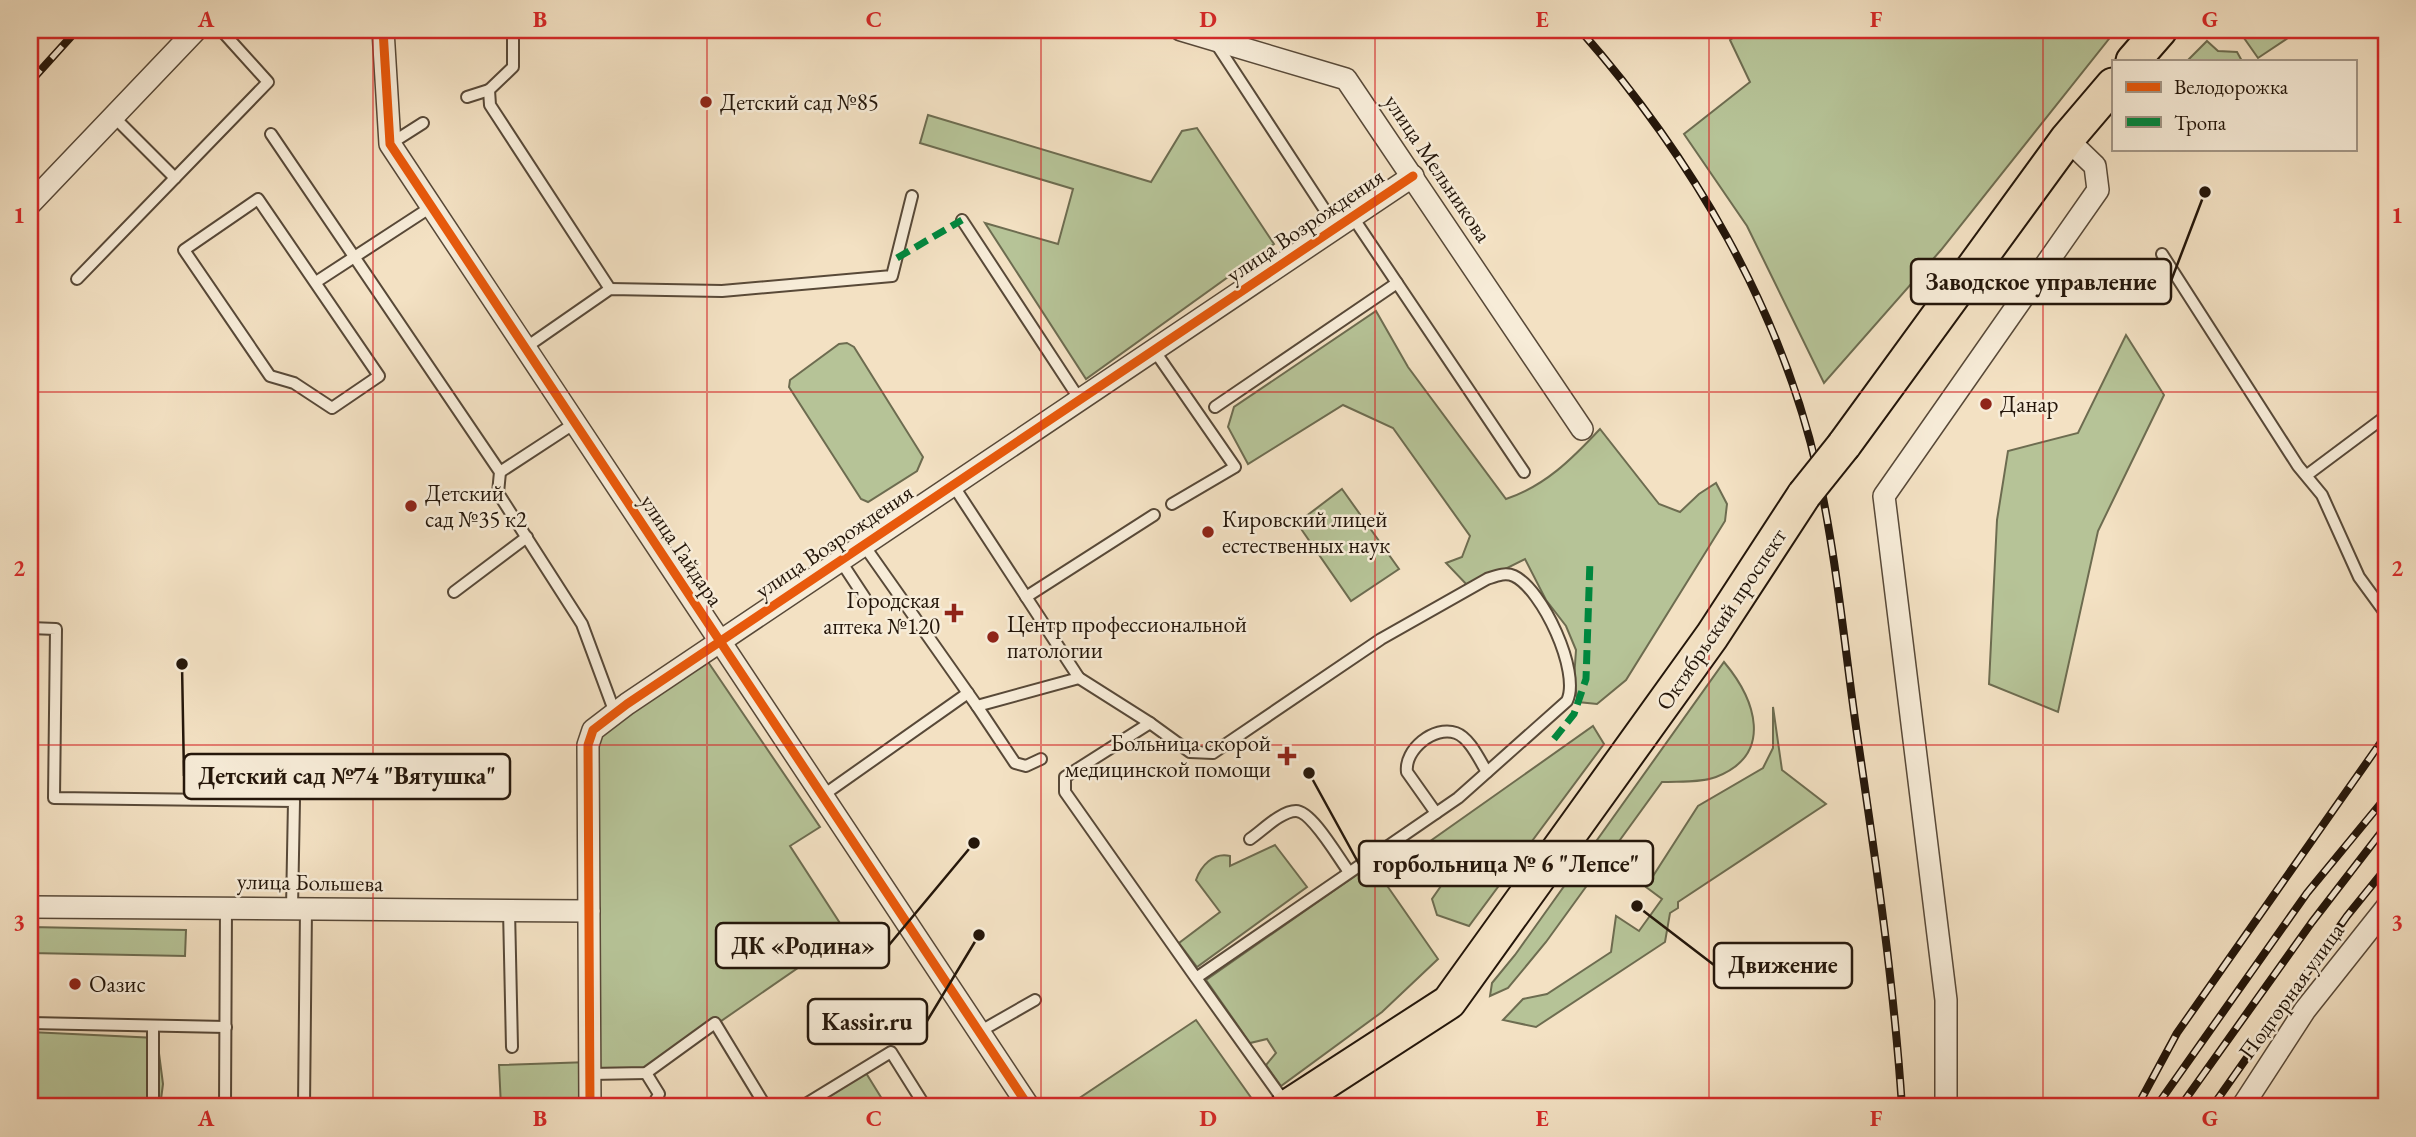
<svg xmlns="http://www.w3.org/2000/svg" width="2416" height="1137" font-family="'EB Garamond',serif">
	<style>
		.green { fill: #b6c397; stroke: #6d6c50; stroke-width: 2 }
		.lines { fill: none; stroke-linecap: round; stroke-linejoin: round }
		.lane-casing { stroke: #584938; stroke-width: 14 }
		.street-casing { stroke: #584938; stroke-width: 24 }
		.primary-casing { stroke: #24160a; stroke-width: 37 }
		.lane { stroke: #f7ecd8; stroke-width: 10 }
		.street { stroke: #f7ecd8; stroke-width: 21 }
		.primary { stroke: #f3e1c3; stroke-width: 33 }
		.rail-casing { stroke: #24160a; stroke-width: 8 }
		.rail { stroke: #f7ecd8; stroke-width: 5; stroke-dasharray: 16; stroke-linecap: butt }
		.primary-bridge-casing { stroke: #24160a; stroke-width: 37; stroke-linecap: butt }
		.primary-bridge { stroke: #f3e1c3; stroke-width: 33 }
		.quiet { stroke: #00873e; stroke-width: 7; stroke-dasharray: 14 7; stroke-linecap: butt }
		.cycleway-casing { stroke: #f7ecd8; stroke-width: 13 }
		.cycleway { stroke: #e8590c; stroke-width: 9 }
		.grid { fill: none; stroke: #d62828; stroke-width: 2; stroke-opacity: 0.55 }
		.poi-dot { fill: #8f2418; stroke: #f7ecd8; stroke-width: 2.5 }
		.labels { text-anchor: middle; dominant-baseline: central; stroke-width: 5; stroke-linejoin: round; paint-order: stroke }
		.poi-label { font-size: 23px; fill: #24160a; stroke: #f7ecd8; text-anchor: start }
		.street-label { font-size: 23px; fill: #24160a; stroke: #f7ecd8 }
		.leader { fill: none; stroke: #24160a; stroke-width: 2.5 }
		.callout-dot { fill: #24160a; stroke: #f7ecd8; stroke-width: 2.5 }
		.callout { fill: #f7ecd8; stroke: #24160a; stroke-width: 2.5 }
		.callout-label { font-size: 24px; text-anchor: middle; font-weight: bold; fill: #24160a }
		.neatline { fill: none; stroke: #d62828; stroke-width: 2.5 }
		.grid-label { font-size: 23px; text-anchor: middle; font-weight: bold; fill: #d62828 }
	</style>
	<rect width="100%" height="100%" fill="#f3e1c3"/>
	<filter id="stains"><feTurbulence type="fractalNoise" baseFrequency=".00286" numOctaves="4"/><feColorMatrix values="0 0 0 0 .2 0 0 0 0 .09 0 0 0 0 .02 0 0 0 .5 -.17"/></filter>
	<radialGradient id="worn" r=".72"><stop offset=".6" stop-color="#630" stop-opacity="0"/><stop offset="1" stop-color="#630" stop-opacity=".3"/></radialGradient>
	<g class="green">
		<path d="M1744,30H2116L1941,250L1824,383L1747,226L1684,134L1750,82L1730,40Z"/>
		<path d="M2255,30H2300L2258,58L2244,38Z"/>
		<path d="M2207,41L2218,51L2237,52L2242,61H2187Z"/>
		<path d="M928,115L1151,182L1182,131L1197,128L1274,244L1086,379L985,223L1058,244L1073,189L920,143Z"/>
		<path d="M1376,311L1408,367L1506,499C1545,486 1572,459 1600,429L1659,504L1680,512L1699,494L1716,483L1727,504L1725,521L1626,680L1597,704L1578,702L1574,679L1576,650L1566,626L1546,600L1525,559L1469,587L1446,563L1462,557L1470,536L1393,428L1343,405L1248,464L1228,427L1234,407Z"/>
		<path d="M2126,335L2164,395L2098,531L2058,712L1989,684L1997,520L2008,451L2078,433Z"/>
		<path d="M847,343L854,347L923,457L917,471L868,502L861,499L789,387L790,380L839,344Z"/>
		<path d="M1342,489L1399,569L1351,601L1297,523Z"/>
		<path d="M702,653L820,827L790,846L847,934L646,1073L590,1074V1107H501L499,1065L590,1062L588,745Z"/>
		<path d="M1724,662C1755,699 1775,754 1716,777C1700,783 1679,781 1662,782L1546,942L1508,988L1490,996L1492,983L1515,955Z"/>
		<path d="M1773,707L1782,770L1826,804L1678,902V908L1670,913L1665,942L1536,1027L1503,1020L1523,999L1547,994L1611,952L1616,916L1639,931L1662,899L1646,887L1698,806L1763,768L1773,748Z"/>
		<path d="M1593,726L1604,744L1469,926L1437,915L1432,899L1443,883L1419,849Z"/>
		<path d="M1275,845L1307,887L1197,967L1179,943L1220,912L1196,880C1201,866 1213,852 1230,856V866Z"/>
		<path d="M1372,864L1438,959L1382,1012L1281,1086L1266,1065L1276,1053L1267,1039L1250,1043L1206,980Z"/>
		<path d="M30,927L186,930L185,956L30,953Z"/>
		<path d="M1196,1020L1257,1106L1066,1107Z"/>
		<path d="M30,1032L157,1038L163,1084L160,1107H30Z"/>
		<path d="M866,1073L887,1107H813Z"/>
	</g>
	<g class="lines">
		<defs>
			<g id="lane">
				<path d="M513,30V67L489,90L490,105L610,289"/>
				<path d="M1215,42L1336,227"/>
				<path d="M467,97L489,90"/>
				<path d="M113,116L175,178"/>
				<path d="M271,134L500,472L498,493L582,624L615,713"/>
				<path d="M390,144L423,123"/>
				<path d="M258,199L379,376L332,408L294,383L270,376L184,250Z"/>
				<path d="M1352,216L1524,472"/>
				<path d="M962,220L1080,400"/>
				<path d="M2162,254L2298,466L2322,495L2359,577L2386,614"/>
				<path d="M77,279L268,82L221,30"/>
				<path d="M316,282L431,207"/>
				<path d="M525,348L610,289L722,291L892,276L912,196"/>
				<path d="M1154,350L1235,467L1172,504"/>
				<path d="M1215,407L1397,283"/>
				<path d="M500,472L575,423"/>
				<path d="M2307,475L2386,416"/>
				<path d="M863,544L977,706L1079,678L953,485"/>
				<path d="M840,560L865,598"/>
				<path d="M454,592L527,537"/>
				<path d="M1026,597L1154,515"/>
				<path d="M30,628L56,629L54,798L294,801L292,908"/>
				<path d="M1079,678L1150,723"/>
				<path d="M977,706L1015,763L1026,766L1041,759"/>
				<path d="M822,796L968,693"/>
				<path d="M1436,813L1407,772C1404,750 1434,725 1456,733C1470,738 1480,761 1487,772"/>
				<path d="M1250,839C1262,831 1281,811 1296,811C1312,811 1339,859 1349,872"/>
				<path d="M509,910L512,1047"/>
				<path d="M1196,978L1065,792V777L1150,723L1190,752L1213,753L1381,639L1487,579C1496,576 1505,572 1514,576C1542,589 1581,672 1567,701L1458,798L1196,978L1286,1104"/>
				<path d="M30,1023L226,1027"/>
				<path d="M153,1028V1107"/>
				<path d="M979,1032L1035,1000"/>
				<path d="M646,1073L659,1094L652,1107"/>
				<path d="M590,1074L646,1073L715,1023L766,1107"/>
				<path d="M225,1107L226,907"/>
				<path d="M304,1107L306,908"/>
				<path d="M801,1107L891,1052L923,1103L916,1107"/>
			</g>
			<g id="street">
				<path d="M383,30L390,144L1029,1107"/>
				<path d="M1181,30L1346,79L1582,429"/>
				<path d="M30,204L196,30"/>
				<path d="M30,907L589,911"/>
				<path d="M590,1107L588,745L593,730L627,704L1413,176"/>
				<path d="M1946,1107V1000L1884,496L2098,190L2095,166L2067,139"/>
				<path d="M2242,1107L2305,1010L2386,908"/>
			</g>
			<g id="primary">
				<path d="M2133,61L2160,30"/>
				<path d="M1844,445L2067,139L2113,85"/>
				<path d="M1287,1107L1449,1002L1712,636L1804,495"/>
			</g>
		</defs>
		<use href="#lane" class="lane-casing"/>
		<use href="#street" class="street-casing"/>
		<use href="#primary" class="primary-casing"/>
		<use href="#lane" class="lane"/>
		<use href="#street" class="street"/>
		<use href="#primary" class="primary"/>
		<defs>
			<g id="rail">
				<path d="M1580,30C1691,156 1781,308 1818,473C1837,560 1845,652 1858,741C1876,863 1894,984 1902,1107"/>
				<path d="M30,82L77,30"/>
				<path d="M2137,1107L2177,1033L2386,735"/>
				<path d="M2156,1107L2307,893L2386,797"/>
				<path d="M2180,1107L2312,922L2386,826"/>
				<path d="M2212,1107L2347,916L2386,868"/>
			</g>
		</defs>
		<use href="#rail" class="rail-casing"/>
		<use href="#rail" class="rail"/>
		<defs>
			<path id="primary-bridge" d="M1804,495L1844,445"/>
		</defs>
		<use href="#primary-bridge" class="primary-bridge-casing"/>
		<use href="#primary-bridge" class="primary-bridge"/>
		<g class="quiet">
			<path d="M897,258L962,220"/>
			<path d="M1554,739L1574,714L1586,679L1590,560"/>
		</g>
		<defs>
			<g id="cycleway">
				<path d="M383,30L390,144L1029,1107"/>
				<path d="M590,1107L588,745L593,730L627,704L1413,176"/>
			</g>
		</defs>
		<use href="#cycleway" class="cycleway-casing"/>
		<use href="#cycleway" class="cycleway"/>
	</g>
	<path class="grid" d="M373,30V1107M707,30V1107M1041,30V1107M1375,30V1107M1709,30V1107M2043,30V1107M30,392H2386M30,745H2386"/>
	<g class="poi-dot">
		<circle cx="706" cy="102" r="7"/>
		<circle cx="1986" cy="404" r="7"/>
		<circle cx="411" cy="506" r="7"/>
		<circle cx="1208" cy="532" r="7"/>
		<path d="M950.5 602.5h7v7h7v7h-7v7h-7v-7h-7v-7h7z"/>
		<circle cx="993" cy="637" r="7"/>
		<path d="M1283.5 745.5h7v7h7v7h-7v7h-7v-7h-7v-7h7z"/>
		<circle cx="75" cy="984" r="7"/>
	</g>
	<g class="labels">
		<g class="poi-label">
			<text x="720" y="102">Детский сад №85</text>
			<text x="2000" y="404">Данар</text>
			<text x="425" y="493">Детский<tspan x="425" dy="26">сад №35 к2</tspan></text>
			<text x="1222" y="519">Кировский лицей<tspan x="1222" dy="26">естественных наук</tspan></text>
			<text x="940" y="600" text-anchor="end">Городская<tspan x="940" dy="26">аптека №120</tspan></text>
			<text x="1007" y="624">Центр профессиональной<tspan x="1007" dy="26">патологии</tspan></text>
			<text x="1271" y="743" text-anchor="end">Больница скорой<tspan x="1271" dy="26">медицинской помощи</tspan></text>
			<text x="89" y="984">Оазис</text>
		</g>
		<g class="street-label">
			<text transform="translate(1438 168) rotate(56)">улица Мельникова</text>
			<text transform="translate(1305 225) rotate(-34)">улица Возрождения</text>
			<text transform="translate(834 541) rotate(-34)">улица Возрождения</text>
			<text transform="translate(682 550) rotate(56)">улица Гайдара</text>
			<text transform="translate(1721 619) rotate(-56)">Октябрьский проспект</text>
			<text transform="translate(310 882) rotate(1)">улица Большева</text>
			<text transform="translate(2291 991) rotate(-54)">Подгорная улица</text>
		</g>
	</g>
	<path class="leader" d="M2205 192L2171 281M182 664L184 776M1309 773L1359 864M974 843L889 945M1637 906L1714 965M979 935L927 1021"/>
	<g class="callout-dot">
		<circle cx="2205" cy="192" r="7"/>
		<circle cx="182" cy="664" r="7"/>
		<circle cx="1309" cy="773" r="7"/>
		<circle cx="974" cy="843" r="7"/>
		<circle cx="1637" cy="906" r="7"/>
		<circle cx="979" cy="935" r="7"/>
	</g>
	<g class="callout">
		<rect x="1911" y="259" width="260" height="45" rx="7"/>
		<rect x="184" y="754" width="326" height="45" rx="7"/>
		<rect x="1359" y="841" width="294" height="45" rx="7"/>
		<rect x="716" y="923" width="173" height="45" rx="7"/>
		<rect x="1714" y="943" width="138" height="45" rx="7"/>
		<rect x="808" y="999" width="119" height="45" rx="7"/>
	</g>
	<g class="callout-label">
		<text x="2041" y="290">Заводское управление</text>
		<text x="347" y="784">Детский сад №74 "Вятушка"</text>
		<text x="1506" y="872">горбольница № 6 "Лепсе"</text>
		<text x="803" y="954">ДК «Родина»</text>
		<text x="1783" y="973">Движение</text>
		<text x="867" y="1030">Kassir.ru</text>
	</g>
	<rect width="2416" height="1137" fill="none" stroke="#f3e1c3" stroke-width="77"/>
	<rect x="2112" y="60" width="245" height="91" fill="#f7ecd8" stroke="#a39686" stroke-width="2"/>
	<rect x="2126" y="82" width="35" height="10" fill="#e8590c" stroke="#a39686" stroke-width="2"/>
	<text x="2174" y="94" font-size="21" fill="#24160a">Велодорожка</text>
	<rect x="2126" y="117" width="35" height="10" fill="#00873e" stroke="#a39686" stroke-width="2"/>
	<text x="2174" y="130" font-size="21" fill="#24160a">Тропа</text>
	<rect x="38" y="38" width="2340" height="1060" class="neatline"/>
	<g class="grid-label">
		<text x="206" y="27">A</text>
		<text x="540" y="27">B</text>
		<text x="874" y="27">C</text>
		<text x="1208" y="27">D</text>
		<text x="1542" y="27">E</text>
		<text x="1876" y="27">F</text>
		<text x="2210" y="27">G</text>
		<text x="19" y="223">1</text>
		<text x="2397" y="223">1</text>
		<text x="19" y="576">2</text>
		<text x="2397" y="576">2</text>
		<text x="19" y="930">3</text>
		<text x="2397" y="930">3</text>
		<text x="206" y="1126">A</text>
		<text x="540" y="1126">B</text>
		<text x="874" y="1126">C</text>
		<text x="1208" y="1126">D</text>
		<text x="1542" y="1126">E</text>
		<text x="1876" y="1126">F</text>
		<text x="2210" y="1126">G</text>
	</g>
	<rect width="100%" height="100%" filter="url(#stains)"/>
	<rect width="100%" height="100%" fill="url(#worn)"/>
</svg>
